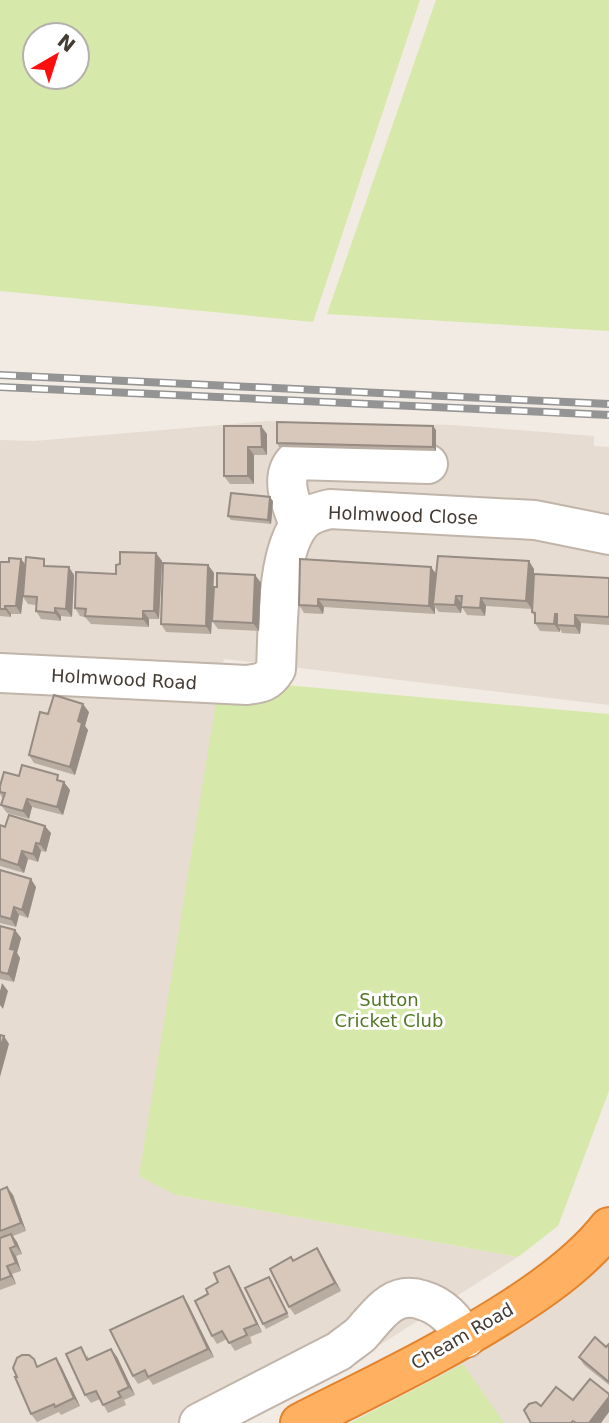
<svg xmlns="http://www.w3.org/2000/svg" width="609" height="1423" font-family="'DejaVu Sans',sans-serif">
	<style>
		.residential { fill: #e6dcd1 }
		.green { fill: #d6e9aa; fill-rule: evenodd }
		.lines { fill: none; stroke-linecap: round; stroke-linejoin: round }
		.minor-casing { stroke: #c1b4a9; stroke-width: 42 }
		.highway-casing { stroke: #e2832d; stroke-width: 42 }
		.minor { stroke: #fff; stroke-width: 38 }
		.highway { stroke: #ffb161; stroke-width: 38 }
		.rail-casing { stroke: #949494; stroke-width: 8 }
		.rail { stroke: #fff; stroke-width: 5; stroke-dasharray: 16; stroke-linecap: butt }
		.wall { fill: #b9aca1 }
		.shaded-wall { fill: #968c83 }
		.building { fill: #d7c8bb; stroke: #968c83; stroke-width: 2 }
		.labels { text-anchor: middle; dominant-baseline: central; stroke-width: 6; stroke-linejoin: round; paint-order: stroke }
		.street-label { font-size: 18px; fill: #443b33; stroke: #fff }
		.park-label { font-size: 18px; fill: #517725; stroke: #fff }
	</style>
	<rect width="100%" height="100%" fill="#f2ebe3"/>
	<g class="residential">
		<path d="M269,421L453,425L594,436V446L609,447V705L224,659L219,683L176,1195L518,1257L350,1364L221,1423H0V440L34,441Z"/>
		<path d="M609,1253V1423H367L565,1297Z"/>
	</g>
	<g class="green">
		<path d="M0,0H420L313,322L0,291ZM35,35H77V77H35Z"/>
		<path d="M436,0H609V331L327,314Z"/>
		<path d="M219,683H263L609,714V1091L558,1226L518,1257L176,1195L139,1176Z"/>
		<path d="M463,1364L504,1423H350Z"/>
	</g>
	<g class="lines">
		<defs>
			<g id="minor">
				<path d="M299,525C292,506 278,477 296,460L428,464"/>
				<path d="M0,673L247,685C262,683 268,682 276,669C278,632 276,552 301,523C309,514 318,512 330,509L535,520L609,535"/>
				<path d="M199,1423L339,1351C346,1345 354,1340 361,1334C378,1315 393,1290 422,1300C443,1306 454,1320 466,1338"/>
			</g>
			<path id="highway" d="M300,1423C373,1386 447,1351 516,1306C550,1284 584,1259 609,1227"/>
		</defs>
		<use href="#minor" class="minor-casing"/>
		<use href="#highway" class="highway-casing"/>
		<use href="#minor" class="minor"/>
		<use href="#highway" class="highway"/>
		<defs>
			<g id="rail">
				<path d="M0,375L609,404"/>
				<path d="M0,387L609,415"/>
			</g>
		</defs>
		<use href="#rail" class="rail-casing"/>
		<use href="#rail" class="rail"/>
	</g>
	<g class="wall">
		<path d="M224,426L267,434V455H254V484H230L224,476Z"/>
		<path d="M436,430V451L279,447L277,443Z"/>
		<path d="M273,501L271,524L231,520L228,516Z"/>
		<path d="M156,553L162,561L159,619H149V627L91,624L85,617L80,616L75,608L116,574L120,564Z"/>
		<path d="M21,559L25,564L49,566L74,575L72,617L61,616V621L41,619L36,611V605L28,604L23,597L21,614H11V617L0,616V562H9Z"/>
		<path d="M300,559L436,574L534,569L532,609L486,606L485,616L467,615L462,607L461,613L439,612L435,607V614L324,607L323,614L304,613L299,605Z"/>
		<path d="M208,565L214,573L212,616L217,587L255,575L261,583L259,631L218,629L212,621L211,634L166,632L161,624Z"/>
		<path d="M609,578V625L581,623L580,634L562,633L560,629V632L540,631L535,623V617L532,612Z"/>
		<path d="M89,712L85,726L88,730L75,775L34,763L29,755L48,714Z"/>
		<path d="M19,776L63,782L70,790L63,815L32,807L29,819L7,813L1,805L3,799L0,794V786Z"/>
		<path d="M0,825L51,833L46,852L41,851L38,862L28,859L24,873L0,866Z"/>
		<path d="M0,870L36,887L28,918L19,915L16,927L0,923Z"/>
		<path d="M0,926L15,930L21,938L17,953L20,958L14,982L0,979Z"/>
		<path d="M7,1187L13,1195L26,1231L13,1236L17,1242L22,1254L16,1256L21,1271L12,1274L16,1284L0,1290V1190Z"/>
		<path d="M322,1256L341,1291L295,1315L289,1307L293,1260Z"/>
		<path d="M234,1274L262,1332L250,1337L252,1343L235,1351L227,1339L217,1344L212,1336L208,1294Z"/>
		<path d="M272,1281L289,1317L266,1329L263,1324Z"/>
		<path d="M188,1304L214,1357L153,1385L149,1379L138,1384L133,1376Z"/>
		<path d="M609,1344V1385L584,1365L579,1357L606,1347Z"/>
		<path d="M111,1349L117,1357L135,1395L124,1400L126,1405L108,1413L100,1399L91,1403L85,1395L87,1355L89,1359Z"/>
		<path d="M39,1366H61L80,1406L61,1415L59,1412L37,1422L31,1414Z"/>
	</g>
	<g class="shaded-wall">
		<path d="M261,426L267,434V455L262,447Z"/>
		<path d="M433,426L436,430V451L433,447Z"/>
		<path d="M248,447L254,455V484L248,476Z"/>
		<path d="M270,497L273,501L271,524L268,520Z"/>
		<path d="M156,553L162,561L159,619L154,611Z"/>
		<path d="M21,559L27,567L21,614L16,606Z"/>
		<path d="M529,561L534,569L532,609L526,601Z"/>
		<path d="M208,565L214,573L211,634L206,626Z"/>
		<path d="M69,567L74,575L72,617L66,609Z"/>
		<path d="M431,567L437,575L433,604L435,607V614L429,606Z"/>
		<path d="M255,575L261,583L259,631L253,623Z"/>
		<path d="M456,596L462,604L461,613L455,605Z"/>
		<path d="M481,598L486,606L485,616L480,608Z"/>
		<path d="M318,599L324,607L323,614L318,606Z"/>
		<path d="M5,606L11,614V617L5,609Z"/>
		<path d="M55,608L61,616V621L55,613Z"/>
		<path d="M143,611L149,619V627L143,619Z"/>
		<path d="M555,614L560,622L557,625L560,629V632L554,624Z"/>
		<path d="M575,615L581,623L580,634L575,626Z"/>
		<path d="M83,704L89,712L85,726L88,730L75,775L70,767L78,721Z"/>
		<path d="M64,782L70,790L63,815L57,807Z"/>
		<path d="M27,799L32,807L29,819L23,811Z"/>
		<path d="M45,826L51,833L46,852L40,844Z"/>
		<path d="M36,843L41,851L38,862L33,854Z"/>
		<path d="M22,851L28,859L24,873L18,865Z"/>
		<path d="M31,879L36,887L28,918L22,910Z"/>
		<path d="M14,907L19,915L16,927L11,919Z"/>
		<path d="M15,930L21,938L17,953L20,958L14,982L8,974L10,949Z"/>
		<path d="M2,983L8,991L3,1009L0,1005V991Z"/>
		<path d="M4,1036L9,1044L0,1077V1049Z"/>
		<path d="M7,1187L13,1195L26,1231L21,1223Z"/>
		<path d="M11,1234L17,1242L22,1254L16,1246Z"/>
		<path d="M10,1248L16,1256L21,1271L16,1263Z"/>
		<path d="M317,1248L322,1256L341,1291L335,1283Z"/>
		<path d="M7,1266L12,1274L16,1284L11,1276Z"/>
		<path d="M229,1266L234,1274L262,1332L257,1324Z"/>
		<path d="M183,1296L188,1304L214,1357L208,1349Z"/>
		<path d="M111,1349L117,1357L135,1395L129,1387Z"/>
		<path d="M56,1358L61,1366L80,1406L74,1398Z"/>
		<path d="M609,1397V1412L601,1423H589Z"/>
	</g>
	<g class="building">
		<path d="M277,422L433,426V447L277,443Z"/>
		<path d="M224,426H261L262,447H248V476H224Z"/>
		<path d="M231,493L270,497L268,520L228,516Z"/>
		<path d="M120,552L156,553L154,611H143V619L85,616L86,609L75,608L76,572L116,574V565L120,564Z"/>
		<path d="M438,556L529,561L526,601L481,598L480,608L461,607L462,596H456L455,605L433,604Z"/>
		<path d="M26,557L44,559V566L69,567L66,609L55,608V613L36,611L37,597L23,596Z"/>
		<path d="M9,558L21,559L16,606H5V609H0V562H9Z"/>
		<path d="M300,559L431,567L429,606L318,599V606L299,605Z"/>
		<path d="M163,563L208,565L206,626L161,624Z"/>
		<path d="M217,573L255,575L253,623L212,621L214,587H217Z"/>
		<path d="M534,574L609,578V617L575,615V626L557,625V614H555L554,624L535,623V613L532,612Z"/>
		<path d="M54,695L83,704L78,721L82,723L70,767L29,755L40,712L48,714Z"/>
		<path d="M22,765L58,775L57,780L64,782L57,807L27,799L23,811L1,805L5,793L0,792V786L4,772L19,776Z"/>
		<path d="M9,815L45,826L40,844L36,843L33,854L22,851L18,865L0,859V825L5,827Z"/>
		<path d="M0,870L31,879L22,910L14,907L11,919L0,916Z"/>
		<path d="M0,926L15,930L10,949L15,950L8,974L0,972Z"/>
		<path d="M0,1035L4,1036L0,1049Z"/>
		<path d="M7,1187L21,1223L0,1231V1190Z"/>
		<path d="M11,1234L16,1246L10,1248L16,1263L7,1266L11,1276L0,1280V1238Z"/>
		<path d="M317,1248L335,1283L289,1307L270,1269L291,1257L293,1261Z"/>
		<path d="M229,1266L257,1324L244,1329L247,1335L229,1343L222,1331L212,1336L195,1301L208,1294L206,1289L218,1282L214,1273Z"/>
		<path d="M269,1277L287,1313L263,1324L245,1288Z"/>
		<path d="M183,1296L208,1349L148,1377L145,1370L133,1376L110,1330Z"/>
		<path d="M595,1337L606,1347L609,1344V1382L579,1357Z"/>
		<path d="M81,1347L87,1360L111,1349L129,1387L118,1392L121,1397L103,1405L96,1391L85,1395L66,1354Z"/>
		<path d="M22,1355H29L34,1359L37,1367L56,1358L74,1398L55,1407L54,1404L31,1414L15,1377H17L13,1368L17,1358Z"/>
		<path d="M590,1379L609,1394V1397L589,1423H576L573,1421L571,1423H531L524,1410L529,1404L536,1402L541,1406L556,1387L573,1400Z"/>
	</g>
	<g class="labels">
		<g class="street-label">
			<text transform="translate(403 515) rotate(2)">Holmwood Close</text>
			<text transform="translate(124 679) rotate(3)">Holmwood Road</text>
			<text transform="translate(462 1336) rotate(-30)">Cheam Road</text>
		</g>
		<g class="park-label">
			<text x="389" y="999">Sutton<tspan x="389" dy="21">Cricket Club</tspan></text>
		</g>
	</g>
	<g transform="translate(56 56) rotate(39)"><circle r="33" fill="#ffffff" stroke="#b4b1ad" stroke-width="2"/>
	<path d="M0-5L12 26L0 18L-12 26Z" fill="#ff0d0f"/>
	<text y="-10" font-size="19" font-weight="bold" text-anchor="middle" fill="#443b33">N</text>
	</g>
</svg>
